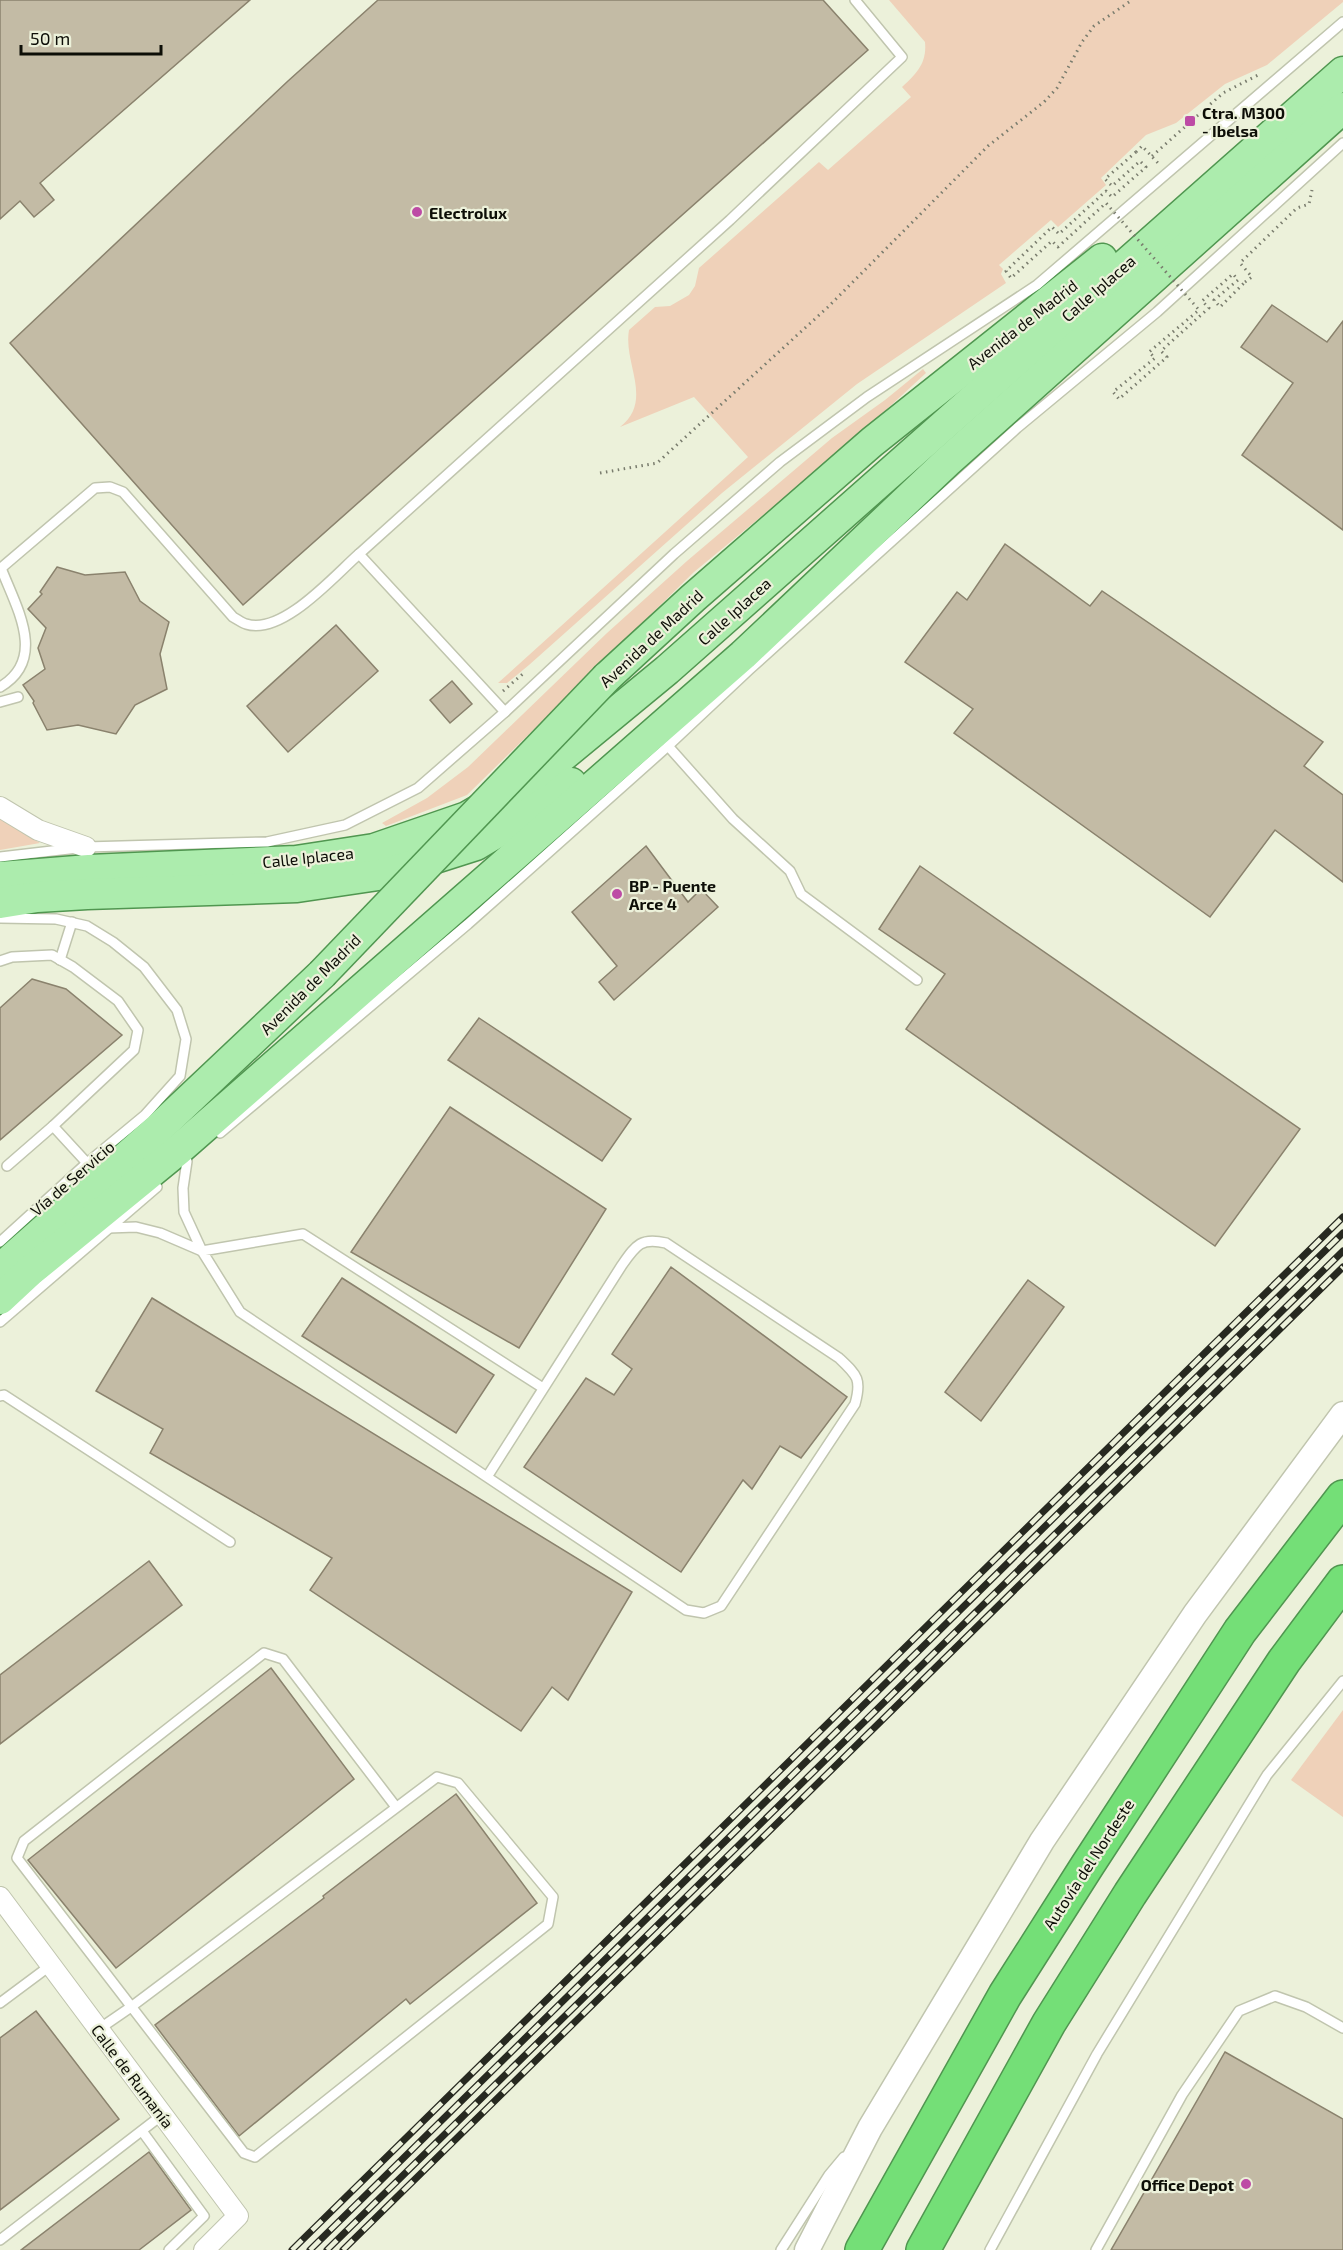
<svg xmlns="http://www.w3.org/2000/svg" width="1343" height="2250" font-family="'Exo 2',sans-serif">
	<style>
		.green { fill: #efd1b9 }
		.building { fill: #c3bba5; stroke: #8a826d; stroke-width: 1.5 }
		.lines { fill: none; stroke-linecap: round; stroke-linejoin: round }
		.service-casing { stroke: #c0c5ae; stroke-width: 12 }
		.minor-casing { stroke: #c0c5ae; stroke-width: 22 }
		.tertiary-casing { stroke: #c0c5ae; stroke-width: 27 }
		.primary-casing { stroke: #509650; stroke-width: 33 }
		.motorway-casing { stroke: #509650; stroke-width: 36 }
		.path { stroke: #797c6d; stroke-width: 3; stroke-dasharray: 1.5 4.5; stroke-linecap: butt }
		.service { stroke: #fff; stroke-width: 9 }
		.minor { stroke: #fff; stroke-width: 20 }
		.tertiary { stroke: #fff; stroke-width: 24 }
		.primary { stroke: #acecad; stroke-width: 30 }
		.motorway { stroke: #74df77; stroke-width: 33 }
		.rail-casing { stroke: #272920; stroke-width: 7 }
		.rail { stroke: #ecf1da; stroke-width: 4.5; stroke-dasharray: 14; stroke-linecap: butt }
		.primary-bridge-casing { stroke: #509650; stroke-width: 33; stroke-linecap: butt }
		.path-bridge { stroke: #797c6d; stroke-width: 3; stroke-dasharray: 1.5 4.5; stroke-linecap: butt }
		.primary-bridge { stroke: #acecad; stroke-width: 30 }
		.poi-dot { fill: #bd4ba5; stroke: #ecf1da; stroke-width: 2 }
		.labels { text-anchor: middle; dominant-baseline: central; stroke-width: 4.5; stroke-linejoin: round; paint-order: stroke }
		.poi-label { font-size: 16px; font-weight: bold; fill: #0d0e07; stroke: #ecf1da; text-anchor: start }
		.street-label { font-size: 16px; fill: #0d0e07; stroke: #ecf1da }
	</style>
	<rect width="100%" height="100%" fill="#ecf1da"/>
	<g class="green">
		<path d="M889,0H1343V2L1267,65L1225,84L1176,123L1146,135L1101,178L1106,185L1058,227L1051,220L999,265L1003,269L1001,274L1006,283L857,384L722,493L529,665L507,683H498L748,457L694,397L620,427C654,400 623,364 629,330L655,307L670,306L689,295L695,286L699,268L819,162L828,170L911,97L902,87C917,73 927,63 925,42Z"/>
		<path d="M923,369L926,373L848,445L694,572L467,795L386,826L382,823L427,798L468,767L607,633L687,561L832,438L885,400Z"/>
		<path d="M0,818L40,843L0,850Z"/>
		<path d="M1343,1710V1817L1291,1780Z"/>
	</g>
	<g class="building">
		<path d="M0,0H250L40,183L54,200L34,217L20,201L0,219Z"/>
		<path d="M378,0H823L868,50L243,605L10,343L288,81Z"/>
		<path d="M1272,305L1327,342L1343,321V530L1242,455L1293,383L1241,347Z"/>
		<path d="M1005,544L1090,606L1102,591L1323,742L1304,766L1343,795V882L1275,830L1210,917L954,733L973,709L905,662L957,592L967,600Z"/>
		<path d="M57,567L85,575L125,572L140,601L169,622L160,654L167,689L135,705L116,734L78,725L47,730L33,703L34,701L23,685L45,669L38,648L46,628L28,609L42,594L40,592Z"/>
		<path d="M336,625L378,671L288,752L247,706Z"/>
		<path d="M452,681L472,704L450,723L430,700Z"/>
		<path d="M646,846L688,902L701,889L718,907L614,1000L599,982L617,966L572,912Z"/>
		<path d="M920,866L1300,1129L1215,1246L906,1029L945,974L879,929Z"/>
		<path d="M32,979L66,989L122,1035L0,1140V1008Z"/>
		<path d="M479,1018L631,1119L602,1161L448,1060Z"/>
		<path d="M450,1107L606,1209L519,1348L351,1252Z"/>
		<path d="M671,1267L847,1397L801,1458L780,1446L752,1489L743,1480L681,1572L524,1467L586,1378L614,1395L632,1369L612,1354Z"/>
		<path d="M342,1278L494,1375L456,1433L302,1336Z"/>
		<path d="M1028,1280L1064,1307L981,1421L945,1392Z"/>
		<path d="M152,1298L632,1592L568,1700L552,1687L521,1731L310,1590L332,1558L150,1453L163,1429L96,1391Z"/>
		<path d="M149,1561L182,1605L0,1744V1675Z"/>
		<path d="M271,1668L354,1779L116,1968L28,1860Z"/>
		<path d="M456,1794L537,1903L410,2004L406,1999L239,2136L155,2025L324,1898L323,1896Z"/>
		<path d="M36,2011L119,2119L0,2210V2038Z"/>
		<path d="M1225,2052L1343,2119V2250H1111Z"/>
		<path d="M149,2152L191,2210L139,2250H21Z"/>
	</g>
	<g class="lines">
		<defs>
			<g id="service">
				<path d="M0,569L95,488L110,487L123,492L233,617C237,619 242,623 246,624C282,636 334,576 359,554"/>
				<path d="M0,687C48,659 16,607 1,568"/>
				<path d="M0,702L18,697"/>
				<path d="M505,712L359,554L730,220L902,57L855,0"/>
				<path d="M668,746L733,819L790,871L801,894L917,980"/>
				<path d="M0,857L86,847L267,842L345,825L418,788L505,712L674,554L780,462L867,397L1037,285L1343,22"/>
				<path d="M0,918L56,919L87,926L113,942L144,967L177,1010L186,1039L180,1076L145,1115L87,1163L0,1242"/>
				<path d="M60,960L72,922"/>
				<path d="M0,961L12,957L52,955L73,967L118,1001L138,1030L134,1050L53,1126L87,1163"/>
				<path d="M220,1133L468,924L668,746L750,669L1017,428L1157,312L1343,143"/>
				<path d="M7,1166L53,1126"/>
				<path d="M108,1228L136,1227L160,1233L202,1251L184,1212L183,1188L187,1161"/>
				<path d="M0,1322L157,1187"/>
				<path d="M0,1396L4,1395L230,1542"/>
				<path d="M487,1477L622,1265C636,1245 641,1237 666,1243L839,1358C857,1375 862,1379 855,1404L721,1606L704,1613L686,1610L240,1312L202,1251L303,1234L543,1388"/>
				<path d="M0,2003L51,1965"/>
				<path d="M99,2029L131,2007L437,1777L458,1783L553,1897L548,1924L255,2157L244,2153L17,1858L24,1841L264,1653L283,1659L396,1807"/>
				<path d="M142,2131L204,2216L169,2250"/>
				<path d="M0,2240L162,2115"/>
				<path d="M781,2250L829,2175L844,2157"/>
				<path d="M990,2250L1097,2054L1267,1775L1343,1681"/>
				<path d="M1096,2250L1182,2095L1239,2011L1275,1996L1306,2007L1343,2028"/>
			</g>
			<g id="minor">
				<path d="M0,807L38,830L86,847"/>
				<path d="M0,1897L238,2216L204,2250"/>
			</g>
			<path id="tertiary" d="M807,2250L870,2128L1042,1841L1195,1614L1343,1414"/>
			<g id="primary">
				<path d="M607,677L693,598L872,442L1102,259"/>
				<path d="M0,877L89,870L296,861L374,849L467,817L542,773L667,670L1343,72"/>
				<path d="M0,903L37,897L87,894L297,887L385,874L476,845L555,797L571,783"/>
				<path d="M0,1269L159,1128L322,974"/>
				<path d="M0,1299L29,1272L177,1151L743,655L947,462L1343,108"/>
			</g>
			<g id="motorway">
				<path d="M862,2250L1005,1995L1087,1866L1240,1631L1343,1497"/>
				<path d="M923,2250L1049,2023L1130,1894L1284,1661L1343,1582"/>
			</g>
		</defs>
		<use href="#service" class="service-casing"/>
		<use href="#minor" class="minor-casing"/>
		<use href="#tertiary" class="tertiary-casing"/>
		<use href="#primary" class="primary-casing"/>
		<use href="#motorway" class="motorway-casing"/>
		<g class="path">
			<path d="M1136,152L1142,146L1158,163"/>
			<path d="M1152,156L1223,93L1260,74"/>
			<path d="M1245,282L1252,277L1240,263L1297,208L1309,204L1312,190"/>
			<path d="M600,473L657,463L828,307L988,146L1044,102L1057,88L1082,42L1094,26L1132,0"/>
			<path d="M503,691L525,672"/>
		</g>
		<use href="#service" class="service"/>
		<use href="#minor" class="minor"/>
		<use href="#tertiary" class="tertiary"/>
		<use href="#primary" class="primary"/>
		<use href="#motorway" class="motorway"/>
		<defs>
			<g id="rail">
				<path d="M292,2250L1343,1217"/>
				<path d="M310,2250L1343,1233"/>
				<path d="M327,2250L1343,1251"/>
				<path d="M343,2250L1343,1267"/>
			</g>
		</defs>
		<use href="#rail" class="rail-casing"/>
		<use href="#rail" class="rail"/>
		<defs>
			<path id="primary-bridge" d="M322,974L607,677"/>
		</defs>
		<use href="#primary-bridge" class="primary-bridge-casing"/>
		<path class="path-bridge" d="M1136,152L1105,179L1112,186L1140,161L1146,167L1112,197L1106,191L1059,234L1052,227L1006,271L1011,278L1052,241L1058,247L1106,203L1199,310L1149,352L1155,358L1113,392L1119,399L1167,357L1161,351L1209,308L1202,301L1233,274L1238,280L1214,300L1220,307L1245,282"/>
		<use href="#primary-bridge" class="primary-bridge"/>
	</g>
	<g class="poi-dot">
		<rect x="1184" y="115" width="12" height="12" rx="3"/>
		<circle cx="417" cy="212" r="6"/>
		<circle cx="617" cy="894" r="6"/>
		<circle cx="1246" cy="2184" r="6"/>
	</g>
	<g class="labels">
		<g class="poi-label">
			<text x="1202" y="112">Ctra. M300<tspan x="1202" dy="18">- Ibelsa</tspan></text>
			<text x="429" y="212">Electrolux</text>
			<text x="629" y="885">BP - Puente<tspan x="629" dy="18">Arce 4</tspan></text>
			<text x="1234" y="2184" text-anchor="end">Office Depot</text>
		</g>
		<g class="street-label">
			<text transform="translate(1098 288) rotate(-41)">Calle Iplacea</text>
			<text transform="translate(1022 324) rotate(-38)">Avenida de Madrid</text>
			<text transform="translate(734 611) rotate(-42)">Calle Iplacea</text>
			<text transform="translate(651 638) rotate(-43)">Avenida de Madrid</text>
			<text transform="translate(308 857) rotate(-6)">Calle Iplacea</text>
			<text transform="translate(310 984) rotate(-45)">Avenida de Madrid</text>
			<text transform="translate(72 1178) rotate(-41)">Vía de Servicio</text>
			<text transform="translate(1088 1864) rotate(-57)">Autovía del Nordeste</text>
			<text transform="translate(133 2076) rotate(53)">Calle de Rumanía</text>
		</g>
	</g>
	<path d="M21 45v9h140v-9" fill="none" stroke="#0d0e07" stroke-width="3"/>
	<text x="30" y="45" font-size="18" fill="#0d0e07" stroke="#ecf1da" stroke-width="4.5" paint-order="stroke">50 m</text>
</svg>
